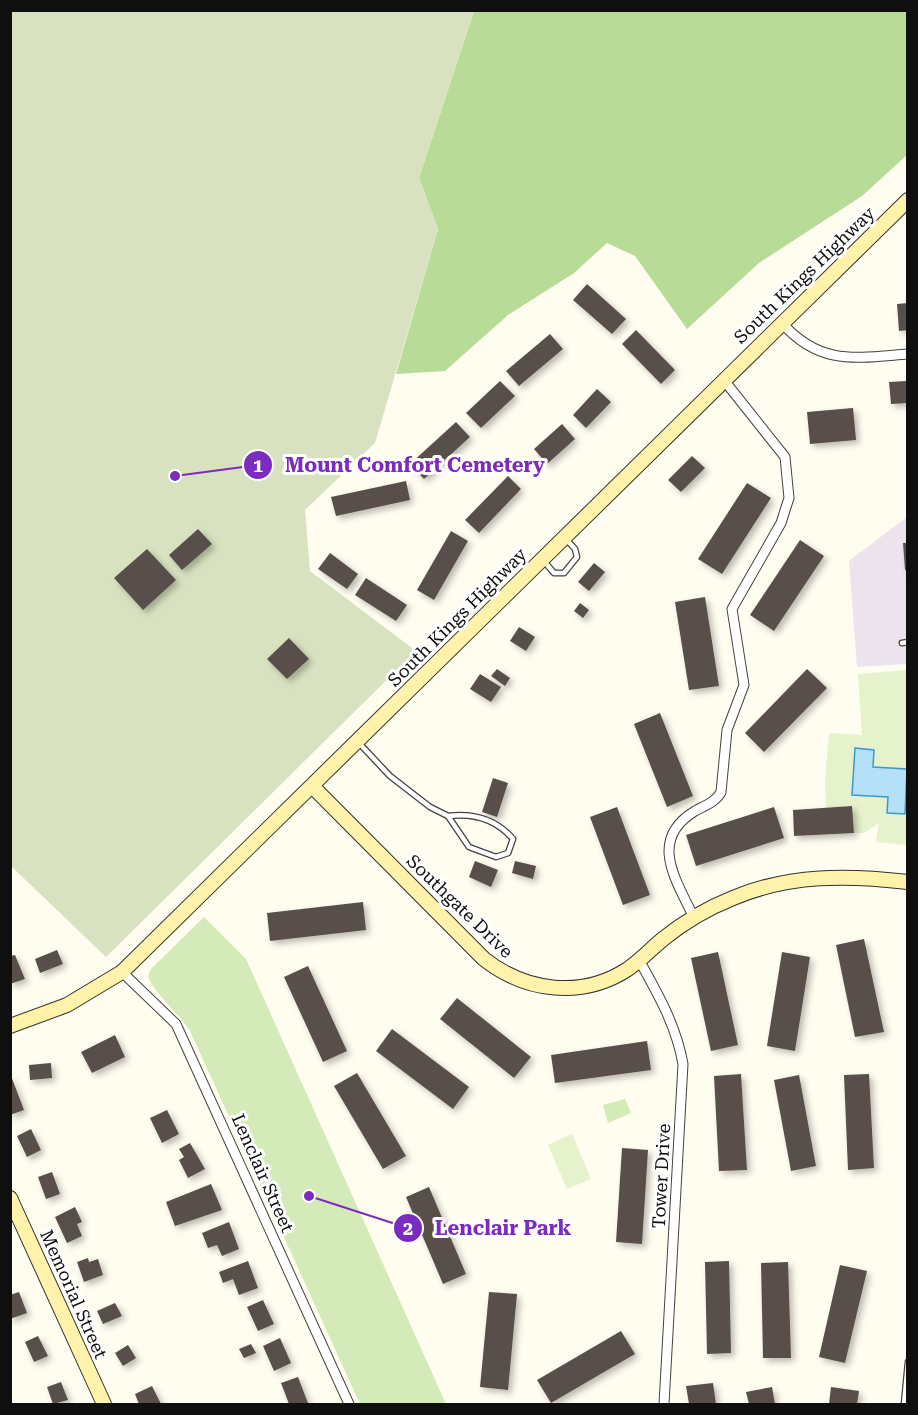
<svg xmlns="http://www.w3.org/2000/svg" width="918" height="1415" font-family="'Roboto Serif',serif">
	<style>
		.industrial { fill: #ece3ed }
		.green { fill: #d4ebb9 }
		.forest { fill: #b8dc97 }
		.cemetery { fill: #d8e2c0 }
		.pitch { fill: #e5f2cb }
		.water { fill: #b4e0f8; stroke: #3999d1; stroke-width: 1.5 }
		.building { fill: #584f4b; filter: url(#shadow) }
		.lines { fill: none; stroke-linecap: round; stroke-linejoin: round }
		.lane-casing { stroke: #424242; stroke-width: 7 }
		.street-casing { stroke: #424242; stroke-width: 11 }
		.secondary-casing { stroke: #313131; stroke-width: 16 }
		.lane { stroke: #fff; stroke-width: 4.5 }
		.street { stroke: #fff; stroke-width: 9 }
		.secondary { stroke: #fff3ab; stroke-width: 14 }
		.labels { text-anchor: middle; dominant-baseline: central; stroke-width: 6; stroke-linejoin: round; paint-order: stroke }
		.street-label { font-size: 18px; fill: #0f0f0f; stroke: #fff }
		.leader { fill: none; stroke: #7b2cbf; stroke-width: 2 }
		.callout-dot { fill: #7b2cbf; stroke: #fff; stroke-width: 2 }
		.mark-label { font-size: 18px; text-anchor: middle; font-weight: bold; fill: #fff }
		.callout-label { font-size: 20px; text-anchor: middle; font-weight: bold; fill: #7b2cbf; stroke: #fff; stroke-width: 6; stroke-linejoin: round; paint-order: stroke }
	</style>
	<defs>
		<filter id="shadow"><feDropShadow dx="3.5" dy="3.5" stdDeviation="3" flood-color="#0004"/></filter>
	</defs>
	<rect width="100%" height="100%" fill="#fffcf0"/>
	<path class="industrial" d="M907,517V664L857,667L849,561Z"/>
	<g class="green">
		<path d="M204,917L246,959L446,1404H360L190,1031C180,1015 153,992 148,976L151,969Z"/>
		<path d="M625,1099L631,1113L608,1123L603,1105Z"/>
	</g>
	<path class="forest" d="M474,11H907V155L862,196L759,263L687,329L635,256L607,243L574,273L508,315L445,371L396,374L438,229L419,178Z"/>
	<path class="cemetery" d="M10,11H474L419,178L438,229L375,443L305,510L310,571L416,651L106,957L11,866Z"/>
	<g class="pitch">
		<path d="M907,670V845L876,842L879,823L864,833H854L852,806L826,808L825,780L829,733L862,735L858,674Z"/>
		<path d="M572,1134L591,1179L567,1189L548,1145Z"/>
	</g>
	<path class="water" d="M855,748L874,750L873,767L907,769L905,814L887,813L888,797L852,795Z"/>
	<g class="building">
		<path d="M587,284L626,319L612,334L573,300Z"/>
		<path d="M908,303V330L899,331L897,304Z"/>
		<path d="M636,330L675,370L661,384L622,344Z"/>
		<path d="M550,334L563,349L519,386L506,371Z"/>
		<path d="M500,381L515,396L481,428L466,413Z"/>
		<path d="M906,381L908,403L891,404L889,382Z"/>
		<path d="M597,389L611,402L586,428L573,415Z"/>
		<path d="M853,408L856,440L810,444L807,412Z"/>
		<path d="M456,422L470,437L424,479L410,464Z"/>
		<path d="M562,424L575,439L547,464L534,449Z"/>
		<path d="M692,456L705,468L681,492L668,480Z"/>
		<path d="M508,476L521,489L479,533L465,520Z"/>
		<path d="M406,481L410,500L336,516L331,497Z"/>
		<path d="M747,483L771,498L722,574L698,559Z"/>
		<path d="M198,529L212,544L182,570L169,555Z"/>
		<path d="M451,531L468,541L434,600L417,590Z"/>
		<path d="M800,540L824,556L774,631L750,615Z"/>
		<path d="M903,543H908V570H905Z"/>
		<path d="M147,549L176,580L143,610L114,578Z"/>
		<path d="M330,553L358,574L347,589L318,569Z"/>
		<path d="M594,563L605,572L589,591L578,582Z"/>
		<path d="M366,578L407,605L396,621L355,595Z"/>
		<path d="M705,597L719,686L689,690L675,602Z"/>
		<path d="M580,603L589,610L583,618L574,611Z"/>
		<path d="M519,627L535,637L526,651L510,641Z"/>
		<path d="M289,638L309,659L287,679L267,659Z"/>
		<path d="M497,669L510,678L505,686L491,676Z"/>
		<path d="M807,669L827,688L764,752L745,733Z"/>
		<path d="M480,674L501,687L491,702L470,689Z"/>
		<path d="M660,713L693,796L667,807L634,724Z"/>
		<path d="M493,778L508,783L497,817L482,812Z"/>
		<path d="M852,806L854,833L794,836L793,810Z"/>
		<path d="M617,807L650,895L623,905L590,817Z"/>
		<path d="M774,807L784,838L696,866L686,835Z"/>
		<path d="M475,861L498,870L491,887L469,877Z"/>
		<path d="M515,861L536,866L533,879L512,873Z"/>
		<path d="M363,902L366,930L270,941L267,913Z"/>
		<path d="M864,939L884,1032L855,1037L836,945Z"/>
		<path d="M57,950L63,964L40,973L35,959Z"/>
		<path d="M718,952L738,1045L711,1051L691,958Z"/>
		<path d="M782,952L810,957L795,1051L767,1046Z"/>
		<path d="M15,955L25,979L10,984V956Z"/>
		<path d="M308,966L347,1051L323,1062L284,977Z"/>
		<path d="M457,998L531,1057L514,1078L440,1019Z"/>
		<path d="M392,1029L469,1087L453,1109L376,1051Z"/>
		<path d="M115,1035L125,1057L92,1073L81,1052Z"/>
		<path d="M647,1041L651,1070L555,1083L551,1055Z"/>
		<path d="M51,1063L52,1078L30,1080L29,1065Z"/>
		<path d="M10,1073L24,1110L10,1115Z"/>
		<path d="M357,1073L406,1156L383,1169L334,1086Z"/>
		<path d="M741,1074L747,1170L719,1171L714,1076Z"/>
		<path d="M869,1074L874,1168L848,1170L844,1075Z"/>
		<path d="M799,1075L816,1166L791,1171L774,1080Z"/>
		<path d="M167,1110L179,1134L162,1143L150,1118Z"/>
		<path d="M31,1129L41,1150L27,1157L17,1136Z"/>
		<path d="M190,1143L205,1169L188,1178L179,1160L184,1157L179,1149Z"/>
		<path d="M622,1148L648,1150L642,1244L616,1242Z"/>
		<path d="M52,1172L60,1194L46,1199L38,1177Z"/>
		<path d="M211,1184L222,1210L175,1226L166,1202Z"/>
		<path d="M429,1187L466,1274L443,1284L406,1197Z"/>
		<path d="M75,1207L82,1222L77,1224L82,1236L67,1243L55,1217Z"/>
		<path d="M229,1222L239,1249L222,1256L217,1245L208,1248L202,1233Z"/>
		<path d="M88,1258L89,1262L98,1259L103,1275L84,1282L77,1262Z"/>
		<path d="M248,1261L258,1288L239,1295L233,1279L223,1283L219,1272Z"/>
		<path d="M729,1261L731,1353L707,1354L705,1262Z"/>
		<path d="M788,1262L791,1358H763L761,1263Z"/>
		<path d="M840,1265L867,1271L845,1363L819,1357Z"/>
		<path d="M19,1292L27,1313L10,1319V1295Z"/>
		<path d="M489,1292L517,1294L508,1390L480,1387Z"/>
		<path d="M263,1300L274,1324L258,1331L247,1307Z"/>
		<path d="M115,1303L122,1316L103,1324L97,1311Z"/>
		<path d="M621,1331L635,1354L551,1403L537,1380Z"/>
		<path d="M38,1336L48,1356L34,1362L25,1342Z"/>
		<path d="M280,1338L291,1363L274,1371L263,1346Z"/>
		<path d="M251,1344L256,1353L244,1358L239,1349Z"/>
		<path d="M128,1345L136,1358L123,1366L115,1353Z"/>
		<path d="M298,1377L308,1403L289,1404L281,1383Z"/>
		<path d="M61,1382L68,1400L53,1404L47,1387Z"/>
		<path d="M713,1383L716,1404H689L686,1386Z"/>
		<path d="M152,1386L161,1404H139L135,1394Z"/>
		<path d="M772,1387L775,1404H749L746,1392Z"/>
		<path d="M831,1387L859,1391L857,1404H829Z"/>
	</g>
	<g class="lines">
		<defs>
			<g id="lane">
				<path d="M543,560L554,573H564L577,557L575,549L566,539"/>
				<path d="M902,643L908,642"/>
				<path d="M358,742L390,776L430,807L448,816L469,847L496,857L508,853L513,839C496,819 473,813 448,816"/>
				<path d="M904,1404L908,1362"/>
			</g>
			<g id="street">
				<path d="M782,323C820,366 856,358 908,354"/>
				<path d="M694,918C677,881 647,840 695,811C704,806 716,802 721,792L727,730L744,685L732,609L781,523L789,498L785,457L723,379"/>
				<path d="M639,960C658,994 676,1025 683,1064L664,1404"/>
				<path d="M122,972L176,1024L349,1404"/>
			</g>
			<g id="secondary">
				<path d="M313,787L484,959C526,992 582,999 628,969C641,960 651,949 663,939C684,922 708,908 733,898C790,874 848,875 908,882"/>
				<path d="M10,1026L67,1005L122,972L908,200"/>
				<path d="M10,1198L104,1404"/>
			</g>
		</defs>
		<use href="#lane" class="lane-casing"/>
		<use href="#street" class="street-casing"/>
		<use href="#secondary" class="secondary-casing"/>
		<use href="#lane" class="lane"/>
		<use href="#street" class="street"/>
		<use href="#secondary" class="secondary"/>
	</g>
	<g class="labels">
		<g class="street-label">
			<text transform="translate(804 275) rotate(-44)">South Kings Highway</text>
			<text transform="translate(457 617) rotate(-45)">South Kings Highway</text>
			<text transform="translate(460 906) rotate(44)">Southgate Drive</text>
			<text transform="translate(263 1173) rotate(66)">Lenclair Street</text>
			<text transform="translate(661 1176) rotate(-87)">Tower Drive</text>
			<text transform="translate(74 1294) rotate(66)">Memorial Street</text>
		</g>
	</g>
	<path class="leader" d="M175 476L258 465M309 1196L408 1228"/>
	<g class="callout-dot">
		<circle cx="175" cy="476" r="6"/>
		<circle cx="309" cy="1196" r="6"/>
		<circle cx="258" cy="465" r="15"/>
		<circle cx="408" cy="1228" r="15"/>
	</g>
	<g class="mark-label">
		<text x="258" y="472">1</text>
		<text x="408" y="1235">2</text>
	</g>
	<g class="callout-label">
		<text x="415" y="472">Mount Comfort Cemetery</text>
		<text x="503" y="1235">Lenclair Park</text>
	</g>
	<rect width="918" height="1415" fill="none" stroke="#0f0f0f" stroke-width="24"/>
</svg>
